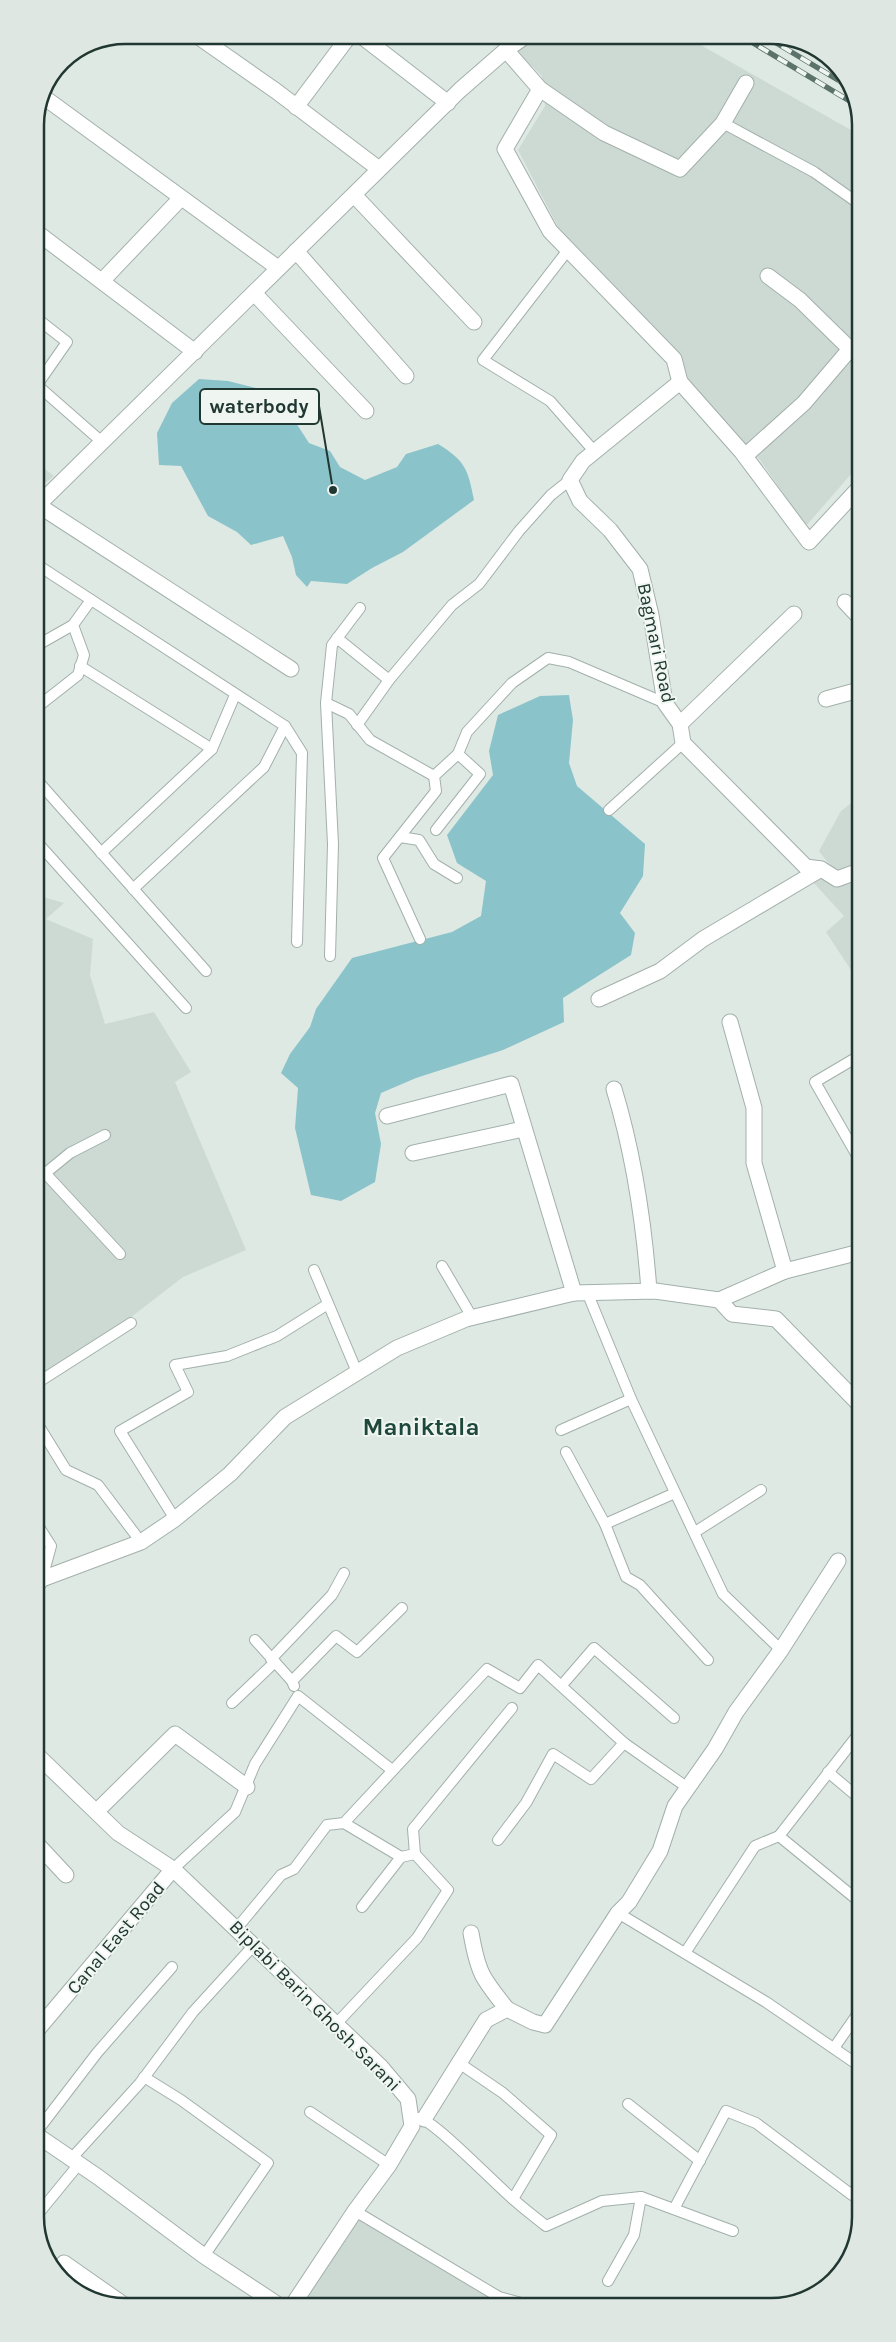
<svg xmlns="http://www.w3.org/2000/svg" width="896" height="2342" font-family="Karla,sans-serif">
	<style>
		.built { fill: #cdd9d3 }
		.water { fill: #8ac3ca }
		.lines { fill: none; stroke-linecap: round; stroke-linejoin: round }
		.service-casing { stroke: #a2b0ab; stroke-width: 12 }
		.minor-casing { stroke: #a2b0ab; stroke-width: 17 }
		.tertiary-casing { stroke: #a2b0ab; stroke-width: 17 }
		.service { stroke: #fff; stroke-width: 10 }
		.minor { stroke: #fff; stroke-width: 15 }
		.tertiary { stroke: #fff; stroke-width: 15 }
		.rail-casing { stroke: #5c736c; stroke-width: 5.5 }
		.rail { stroke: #eff6f2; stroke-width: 4; stroke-dasharray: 11; stroke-linecap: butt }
		.labels { text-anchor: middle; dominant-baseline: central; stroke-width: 4; stroke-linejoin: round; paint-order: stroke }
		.street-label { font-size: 19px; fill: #213731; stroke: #eff6f2 }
		.district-label { font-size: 24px; font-weight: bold; fill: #1f483c; stroke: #eff6f2 }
		.rim { fill: none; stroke: #213731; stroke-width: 2.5 }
		.leader { fill: none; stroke: #213731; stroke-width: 2 }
		.callout-dot { fill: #213731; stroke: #eff6f2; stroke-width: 2 }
		.callout { fill: #eff6f2; stroke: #213731; stroke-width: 2 }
		.callout-label { font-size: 20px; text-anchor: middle; font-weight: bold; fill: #213731 }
	</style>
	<rect width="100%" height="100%" fill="#dfe9e4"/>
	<g class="built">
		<path d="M545,35H683L858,134V466L806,526L760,460L689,382L681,354L558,227L518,150L545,106L542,76L516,51Z"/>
		<path d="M36,462L54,476L36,490Z"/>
		<path d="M859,797V864L835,872L819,851L841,811Z"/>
		<path d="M822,875L859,876V964L851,970L826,932L844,916L813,882Z"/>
		<path d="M36,895L64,903L46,919L93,939L90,975L105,1024L154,1012L191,1072L175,1082L246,1250L183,1277L126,1321L37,1376Z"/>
		<path d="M355,2218L494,2300L512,2305L296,2306Z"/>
	</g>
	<g class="water">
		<path d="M199,379L228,381L260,389L289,412L309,443L330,451L340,467L365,480L397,467L406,454L438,444C466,461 468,470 474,500L403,552L372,568L347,584L311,581L307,587L296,575L292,557L283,536L251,545L237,532L208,516L181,466L159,465L157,433L172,403Z"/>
		<path d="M569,695L573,720L569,763L577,786L645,844L643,876L620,913L635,933L631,955L563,998L564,1022L503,1050L416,1078L381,1093L375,1113L381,1144L375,1182L341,1201L311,1195L295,1128L298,1088L281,1073L290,1054L310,1027L316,1009L352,958L452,932L481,916L486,881L457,863L447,835L493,775L489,751L498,715L540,696Z"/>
	</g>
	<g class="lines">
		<defs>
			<g id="service">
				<path d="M723,123L814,172L858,203"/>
				<path d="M568,250L483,360L550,401L594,451"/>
				<path d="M35,317L67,342L37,385L102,442"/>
				<path d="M36,564L285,726L302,753L297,942"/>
				<path d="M337,638L389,680L452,605L479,584L519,531L551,495L570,480"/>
				<path d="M36,646L73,625"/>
				<path d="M80,666L212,749"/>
				<path d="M326,703L349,714L370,740L434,776"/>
				<path d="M36,708L78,675L84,655L73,625L91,600"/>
				<path d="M357,725L389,680"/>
				<path d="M36,779L206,971"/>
				<path d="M609,810L683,743"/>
				<path d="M436,830L480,774L458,754L467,732L512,683L548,658L569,662L665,703"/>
				<path d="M400,837L419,840L434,864L457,878"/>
				<path d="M36,841L186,1008"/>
				<path d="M101,853L212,749L235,695"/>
				<path d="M133,889L264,767L285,726"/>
				<path d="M420,939L383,858L436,791L434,776L458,754"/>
				<path d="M330,956L333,844L326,703L332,645L360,608"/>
				<path d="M859,1056L815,1082L859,1159"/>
				<path d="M45,1173L120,1254"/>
				<path d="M37,1180L70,1153L105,1135"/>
				<path d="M442,1266L472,1317"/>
				<path d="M314,1270L357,1372"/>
				<path d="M587,1292L631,1399L723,1594L781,1650"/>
				<path d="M37,1383L131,1323"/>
				<path d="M37,1423L66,1470L98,1485L141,1542"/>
				<path d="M561,1430L631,1399"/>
				<path d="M566,1452L605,1524L626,1577L640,1585L708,1660"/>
				<path d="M175,1519L120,1431L188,1392L175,1365L227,1356L277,1336L328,1304"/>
				<path d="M37,1524L51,1546L42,1579"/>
				<path d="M605,1524L675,1493"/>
				<path d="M695,1532L761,1490"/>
				<path d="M255,1640L292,1681L294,1686"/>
				<path d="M271,1659L332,1595L344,1573"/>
				<path d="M292,1681L336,1636L357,1652L402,1608"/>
				<path d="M562,1685L594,1648L674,1718"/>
				<path d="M232,1703L275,1662"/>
				<path d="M860,1732L779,1836L861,1903"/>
				<path d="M828,1772L860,1799"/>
				<path d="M344,1823L401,1857"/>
				<path d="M498,1840L526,1803L553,1754L591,1779L624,1743"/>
				<path d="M173,1869L235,1812L255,1764L298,1696L392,1770"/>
				<path d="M362,1907L401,1857L415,1854L413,1829L512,1708"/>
				<path d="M618,1913L766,2002L861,2067"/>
				<path d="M237,1928L281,1875L294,1869L327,1825L344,1823L487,1669L520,1688L538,1665L624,1743L688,1788"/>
				<path d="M685,1953L755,1846L779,1836"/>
				<path d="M336,2024L417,1938L448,1890L415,1854"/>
				<path d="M834,2048L861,2009"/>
				<path d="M459,2063L503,2093L551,2135L513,2199"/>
				<path d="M144,2077L181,2100L268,2163L204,2256"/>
				<path d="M628,2104L700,2161"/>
				<path d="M310,2112L389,2165"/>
				<path d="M419,2118C434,2120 496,2185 513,2199C524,2209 535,2217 546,2226L602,2201L641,2197L733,2231"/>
				<path d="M38,2130L97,2053L172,1967"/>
				<path d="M71,2159L140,2083L193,2012L254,1945"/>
				<path d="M674,2209L726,2111L756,2123L852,2195L861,2180"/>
				<path d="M355,2211L499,2297L529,2305"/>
				<path d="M38,2214L79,2164"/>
				<path d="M608,2281L634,2235L641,2197"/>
			</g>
			<g id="minor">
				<path d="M196,35L276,91L379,169"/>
				<path d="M360,35L448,103"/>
				<path d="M506,50L540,89L505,149L550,231L674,359L680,382L741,451L809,542L858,489"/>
				<path d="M540,89L604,133L680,169L723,123L746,83"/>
				<path d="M45,98L278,268"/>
				<path d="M296,107L350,35"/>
				<path d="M354,195L474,322"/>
				<path d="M35,231L195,352"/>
				<path d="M296,251L406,376"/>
				<path d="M102,281L181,198"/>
				<path d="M254,293L366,411"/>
				<path d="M680,382L583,461L570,480L580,501L610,530L640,569L651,615L665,703L680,724L683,743L806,867L821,869L837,879L859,871"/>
				<path d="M745,456L804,403L850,349L800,300L768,276"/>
				<path d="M38,505L291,669"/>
				<path d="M845,602L859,617"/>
				<path d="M826,699L859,690"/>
				<path d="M680,724L794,614"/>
				<path d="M599,999L660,971L703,939L821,869"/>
				<path d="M730,1022L754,1108V1163L785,1271"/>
				<path d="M614,1089C634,1155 644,1222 649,1291"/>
				<path d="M387,1116L511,1084L574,1293"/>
				<path d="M413,1153L523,1129"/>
				<path d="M719,1300L732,1314L776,1319L860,1405"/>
				<path d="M37,1585L42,1579L141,1542L175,1519L230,1474L285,1417L397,1348L466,1319L574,1293L655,1291L719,1300L785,1271L860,1252"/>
				<path d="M37,1755L118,1833L173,1869L381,2067L408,2099L412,2126L389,2165L355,2211L292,2306"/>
				<path d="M97,1811L175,1734L247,1787"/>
				<path d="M38,1845L66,1875"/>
				<path d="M471,1933C478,1973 482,1978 507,2009"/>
				<path d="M38,2029L173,1869"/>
				<path d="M424,2119L486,2020L507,2009L533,2022L545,2025L618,1913L629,1902L660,1851L675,1806L715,1749L736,1712L781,1650L838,1561"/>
				<path d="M38,2136L98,2177L204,2256L280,2306"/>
				<path d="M57,2272L64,2263L127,2307"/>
			</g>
			<path id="tertiary" d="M36,507L460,90L506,50L527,35"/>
		</defs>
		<use href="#service" class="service-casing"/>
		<use href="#minor" class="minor-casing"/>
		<use href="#tertiary" class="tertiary-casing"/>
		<use href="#service" class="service"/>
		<use href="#minor" class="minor"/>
		<use href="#tertiary" class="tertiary"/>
		<defs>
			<g id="rail">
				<path d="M740,35L858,106"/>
				<path d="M763,35L848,86"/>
				<path d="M817,50L828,57"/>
			</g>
		</defs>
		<use href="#rail" class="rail-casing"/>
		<use href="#rail" class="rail"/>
	</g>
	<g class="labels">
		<g class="street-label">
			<text transform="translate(656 643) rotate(78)">Bagmari Road</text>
			<text transform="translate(116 1938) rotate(-50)">Canal East Road</text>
			<text transform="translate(315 2006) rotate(45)">Biplabi Barin Ghosh Sarani</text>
		</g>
		<g class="district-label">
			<text x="421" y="1427">Maniktala</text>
		</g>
	</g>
	<path d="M0 0H896V2342H0ZM125 44H771A81 81 0 0 1 852 125V2217A81 81 0 0 1 771 2298H125A81 81 0 0 1 44 2217V125A81 81 0 0 1 125 44Z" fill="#dfe7e3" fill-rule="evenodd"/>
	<path class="rim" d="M125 44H771A81 81 0 0 1 852 125V2217A81 81 0 0 1 771 2298H125A81 81 0 0 1 44 2217V125A81 81 0 0 1 125 44Z"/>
	<path class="leader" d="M333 490L319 406"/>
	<circle class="callout-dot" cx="333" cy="490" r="5"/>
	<rect class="callout" x="200" y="389" width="119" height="35" rx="5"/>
	<g class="callout-label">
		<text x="259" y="413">waterbody</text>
	</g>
</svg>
